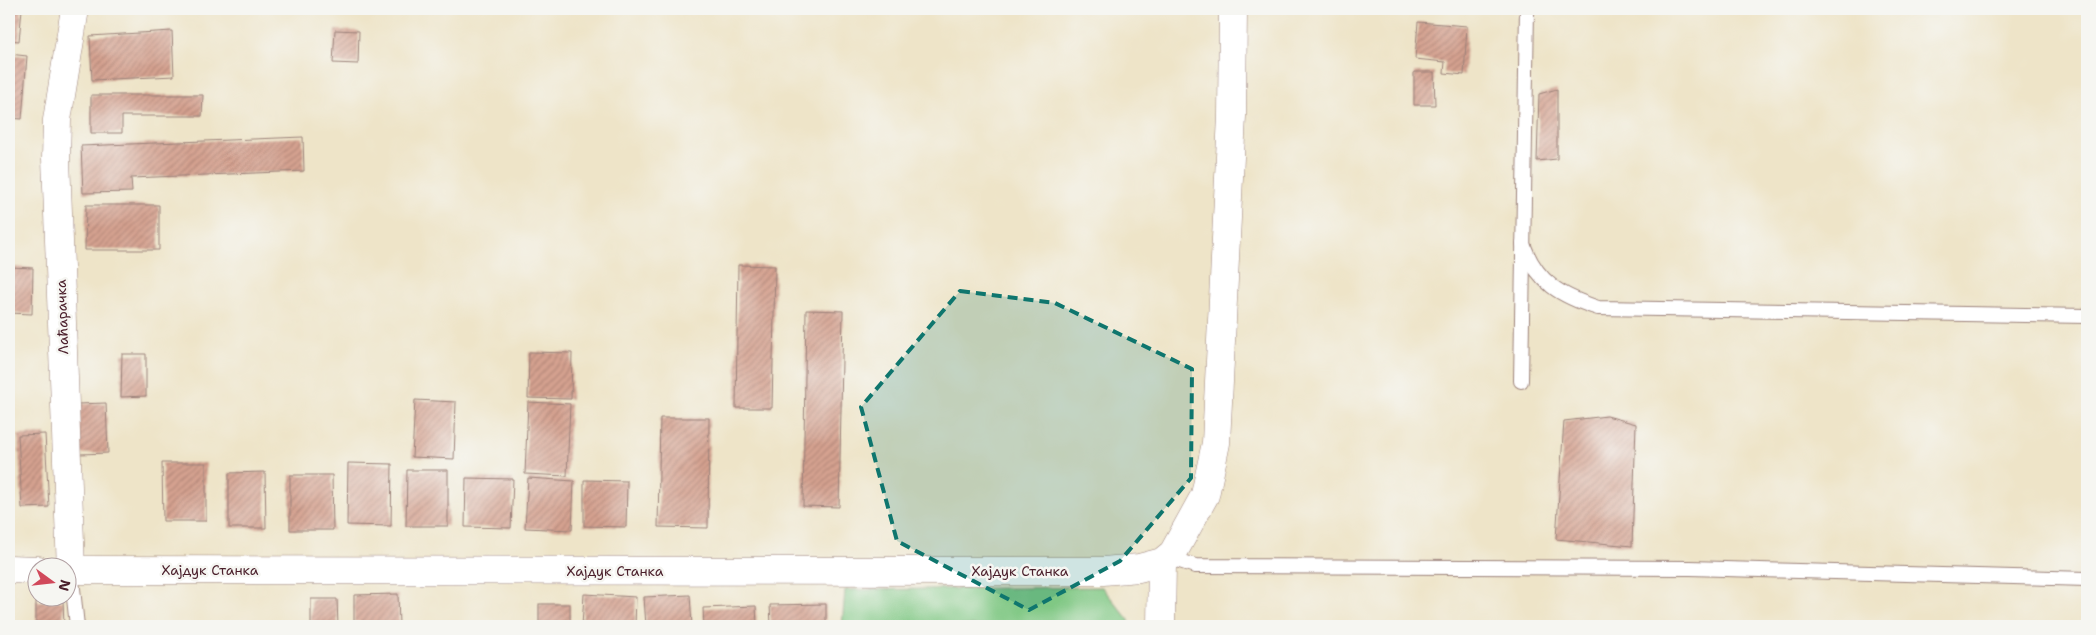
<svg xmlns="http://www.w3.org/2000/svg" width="2096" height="635" font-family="'Shantell Sans',sans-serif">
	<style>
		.garden { fill: #80c884; stroke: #657458 }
		.building { fill: url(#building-hatch) }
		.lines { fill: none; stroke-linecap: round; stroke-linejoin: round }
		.lane-casing { stroke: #9c827a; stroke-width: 16 }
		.street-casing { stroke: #9c827a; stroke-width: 29 }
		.lane { stroke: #fff; stroke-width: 14 }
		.street { stroke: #fff; stroke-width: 28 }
		.marked { fill: #0f766e; fill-opacity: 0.2; stroke: #0f766e; stroke-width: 4; stroke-dasharray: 10 6; stroke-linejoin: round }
		.labels { text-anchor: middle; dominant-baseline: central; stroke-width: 5; stroke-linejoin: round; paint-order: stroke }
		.street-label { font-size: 14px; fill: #4a1f2b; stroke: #f6f6f2 }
	</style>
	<defs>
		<pattern id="building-hatch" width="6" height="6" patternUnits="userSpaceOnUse" patternTransform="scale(1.25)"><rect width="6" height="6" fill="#d5a290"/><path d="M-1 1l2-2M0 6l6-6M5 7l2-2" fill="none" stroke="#af8376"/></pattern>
	</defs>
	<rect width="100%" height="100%" fill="#f6f6f2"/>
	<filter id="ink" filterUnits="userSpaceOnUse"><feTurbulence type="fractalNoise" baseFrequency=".02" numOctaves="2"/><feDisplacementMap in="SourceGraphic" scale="10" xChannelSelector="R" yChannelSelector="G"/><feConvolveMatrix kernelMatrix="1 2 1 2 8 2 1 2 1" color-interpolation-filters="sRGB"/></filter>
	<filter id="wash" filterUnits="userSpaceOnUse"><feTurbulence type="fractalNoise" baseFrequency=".0096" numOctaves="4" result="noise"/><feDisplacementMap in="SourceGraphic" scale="20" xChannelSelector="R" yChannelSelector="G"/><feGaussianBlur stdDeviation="1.12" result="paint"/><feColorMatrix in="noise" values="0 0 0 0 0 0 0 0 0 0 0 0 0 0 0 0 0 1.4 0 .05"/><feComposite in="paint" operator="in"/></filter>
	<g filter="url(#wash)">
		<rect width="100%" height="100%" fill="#eee4c8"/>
		<path class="garden" d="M1102,587L1129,620L1130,626H842L845,590Z"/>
		<g id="blocks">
			<g class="building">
				<path d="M9,9H22L19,41L9,40Z"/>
				<path d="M93,9H118V10L93,12Z"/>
				<path d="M1418,22L1467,26L1464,75L1444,73L1445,62L1415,59Z"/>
				<path d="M335,30L359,31L358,64L333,63Z"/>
				<path d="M172,31L174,76L92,80L90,36Z"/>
				<path d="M9,54L27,56L22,119L9,118Z"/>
				<path d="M1414,72H1434L1435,105H1414Z"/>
				<path d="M1557,89V159L1537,161L1539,94Z"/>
				<path d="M91,95H203L202,116H122V133H91Z"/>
				<path d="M303,137L304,171L131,178L132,192L83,193L81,146Z"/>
				<path d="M86,205H159V250H85Z"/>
				<path d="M738,265L775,266L772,408H736Z"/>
				<path d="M9,267L33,268L32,314L9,313Z"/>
				<path d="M806,310L843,311L839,507L803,506Z"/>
				<path d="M529,352L572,353L571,399L528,398Z"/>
				<path d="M122,354H146V396L121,397Z"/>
				<path d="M415,400L456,402L454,459L412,457Z"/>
				<path d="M528,402L570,404L567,476L525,474Z"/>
				<path d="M106,403L108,453L80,454L77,404Z"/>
				<path d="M1607,416L1636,424L1632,546L1556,539L1564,421Z"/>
				<path d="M660,418H709L708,528L658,527Z"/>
				<path d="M45,434L49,507L22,508L18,435Z"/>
				<path d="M162,463H206V521H163Z"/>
				<path d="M348,463L392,464L391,526L347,525Z"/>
				<path d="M407,470H448V526H406Z"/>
				<path d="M265,472L266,528H229V473Z"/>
				<path d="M290,475H332L333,530H290Z"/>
				<path d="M466,478L513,479L511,528L465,527Z"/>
				<path d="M528,478L574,481L572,530L525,528Z"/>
				<path d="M584,480L627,481L626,527L584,526Z"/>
				<path d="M398,594L399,626H374V622H354V595Z"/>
				<path d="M584,594L636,597L635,626H582Z"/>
				<path d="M690,595L692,626H646L644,597Z"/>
				<path d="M311,599H337L338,626H311Z"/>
				<path d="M36,601H63L64,626H36Z"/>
				<rect x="539" y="604" width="31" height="22"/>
				<path d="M826,604V626H771L770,605Z"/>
				<path d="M756,606L757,626H704L703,608Z"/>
				<path d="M408,624L438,625V626H408Z"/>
			</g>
		</g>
	</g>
	<g filter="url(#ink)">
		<use href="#blocks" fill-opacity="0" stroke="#9c827a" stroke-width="1"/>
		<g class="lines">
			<defs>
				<g id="lane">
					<path d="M1523,244C1537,283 1561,296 1598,308L2087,316"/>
					<path d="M1521,381L1527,9"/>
					<path d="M1173,553L1180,561L1195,566L1690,568L2087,579"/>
					<path d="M71,570L77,626"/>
				</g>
				<g id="street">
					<path d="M9,569L38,570"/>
					<path d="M68,570L1103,571L1139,568L1162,562L1173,553L1205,495L1216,443L1232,116L1233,9"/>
					<path d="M71,570L56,158L57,120L75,9"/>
					<path d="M1161,626L1162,562"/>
				</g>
			</defs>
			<use href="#lane" class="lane-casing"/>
			<use href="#street" class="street-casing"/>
			<use href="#lane" class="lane"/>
			<use href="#street" class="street"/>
		</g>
	</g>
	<path class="marked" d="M960,291L1055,303L1192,369L1191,478L1120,561L1029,610L897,541L861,407Z"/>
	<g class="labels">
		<g class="street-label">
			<text transform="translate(62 317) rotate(-92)">Лаћарачка</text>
			<text x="210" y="570">Хајдук Станка</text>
			<text x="615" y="571">Хајдук Станка</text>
			<text x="1020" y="571">Хајдук Станка</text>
		</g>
	</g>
	<rect width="2096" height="635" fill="none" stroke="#f6f6f2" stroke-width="30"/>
	<g transform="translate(52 582) rotate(105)"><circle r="24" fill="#f6f6f2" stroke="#b1a0a2"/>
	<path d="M0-4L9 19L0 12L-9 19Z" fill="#d1495b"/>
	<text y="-8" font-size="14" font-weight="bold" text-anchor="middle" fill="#4a1f2b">N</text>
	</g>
</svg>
